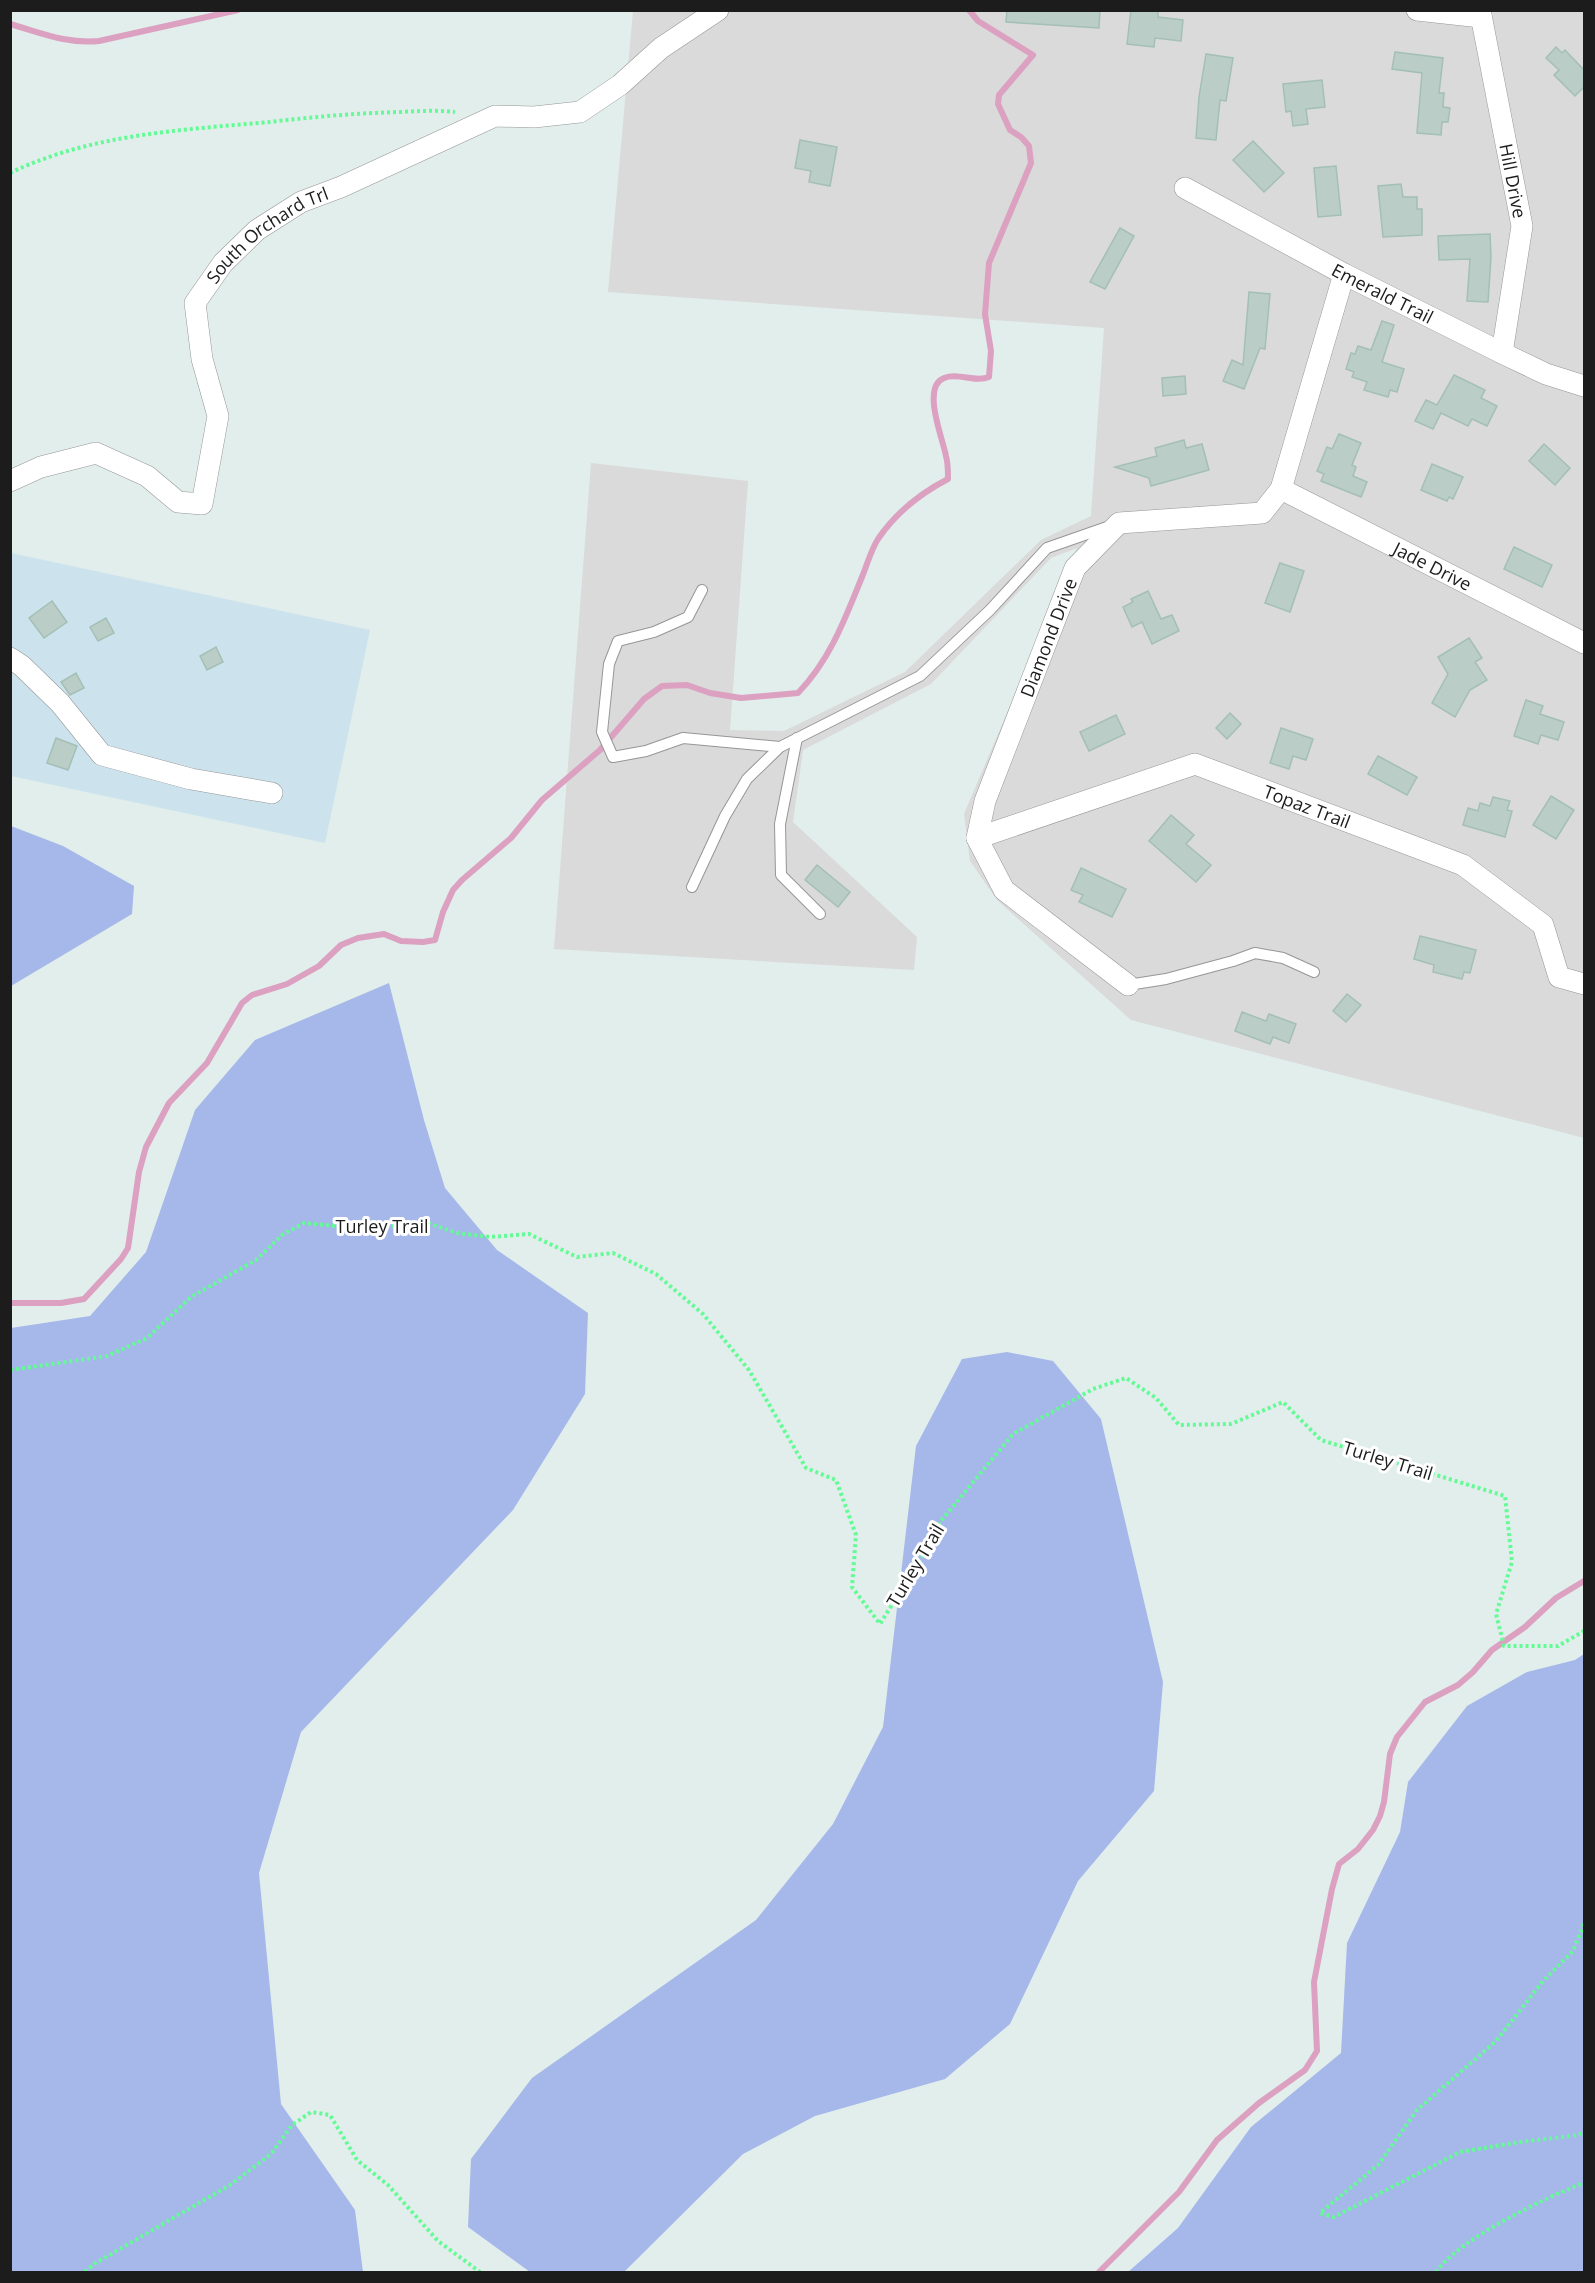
<svg xmlns="http://www.w3.org/2000/svg" width="1595" height="2283" font-family="'Open Sans',sans-serif">
	<style>
		.residential { fill: #d9dad9 }
		.farmland { fill: #cce3ed }
		.grass { fill: #a5b8e9 }
		.lines { fill: none; stroke-linecap: round; stroke-linejoin: round }
		.stream { stroke: #dca0c1; stroke-width: 6 }
		.building { fill: #bbcdc7; stroke: #a3bfb6; stroke-width: 1.5 }
		.lane-casing { stroke: #969696; stroke-width: 12 }
		.street-casing { stroke: #969696; stroke-width: 22 }
		.path { stroke: #64fb96; stroke-width: 4; stroke-dasharray: 3 3; stroke-linecap: butt }
		.lane { stroke: #fff; stroke-width: 10 }
		.street { stroke: #fff; stroke-width: 21 }
		.labels { text-anchor: middle; dominant-baseline: central; stroke-width: 6; stroke-linejoin: round; paint-order: stroke }
		.street-label { font-size: 18px; fill: #1c1c1c; stroke: #fff }
	</style>
	<rect width="100%" height="100%" fill="#e1eeec"/>
	<path class="residential" d="M633,11H1584V1138L1131,1020L997,900L970,861L964,814L1077,548L1051,558L931,684L803,750L793,822L917,937L914,970L554,949L591,463L748,481L730,730L784,731L905,672L1041,540L1091,516L1104,328L608,292Z"/>
	<path class="farmland" d="M11,553L370,630L325,843L11,776Z"/>
	<g class="grass">
		<path d="M11,826L63,846L134,886L132,914L11,986Z"/>
		<path d="M389,983L424,1120L445,1188L497,1250L588,1313L585,1394L513,1510L301,1732L259,1873L281,2104L355,2210L363,2272H11V1328L90,1316L146,1252L195,1110L255,1040Z"/>
		<path d="M1007,1352L1053,1361L1101,1419L1163,1682L1154,1791L1078,1881L1010,2024L945,2079L815,2116L743,2154L624,2272H530L468,2227L471,2159L532,2078L756,1920L833,1824L883,1727L916,1446L962,1359Z"/>
		<path d="M1584,1654V2272H1128L1178,2228L1251,2127L1341,2053L1347,1943L1400,1832L1408,1782L1467,1706L1527,1672L1575,1660Z"/>
	</g>
	<g class="lines">
		<g class="stream">
			<path d="M10,24C42,33 66,44 99,41L238,10"/>
			<path d="M10,1303H61L84,1299L121,1259L128,1248L139,1172L146,1147L169,1103L207,1063L242,1003L252,995L287,984L319,966L341,945L358,938L384,934L401,941L423,942L435,940L443,912L453,890L462,880L511,838L542,800L600,750L644,699L662,686L687,685L710,693L741,698L798,693C830,660 845,619 862,577C867,565 871,550 878,539C895,514 921,493 948,479C948,471 948,463 946,456C943,439 921,387 944,378C958,372 975,383 989,377L991,351L985,314L989,263L1031,163L1029,146L1021,137L1010,130L998,104L999,95L1033,55L978,21L969,10"/>
			<path d="M1099,2272L1179,2192L1217,2140L1259,2103L1305,2070L1317,2051L1314,1982L1332,1889L1339,1864L1358,1849L1373,1830L1380,1816L1384,1802L1390,1754L1397,1737L1425,1702L1458,1685L1473,1672L1492,1650L1525,1627L1556,1598L1584,1581"/>
		</g>
	</g>
	<g class="building">
		<path d="M1007,10H1100L1099,28L1006,22Z"/>
		<path d="M1131,10H1158V17L1183,20L1181,41L1155,38L1154,47L1127,44Z"/>
		<path d="M1556,47L1562,53L1565,50L1584,70V87L1575,96L1554,75L1559,70L1546,58Z"/>
		<path d="M1395,52L1443,58L1439,93H1444L1443,107L1450,108L1448,122H1442L1441,135L1417,133L1422,73L1392,69Z"/>
		<path d="M1206,54L1233,58L1226,101L1220,100L1216,140L1196,138L1199,97Z"/>
		<path d="M1322,80L1325,107L1306,109L1308,124L1293,126L1291,111L1286,112L1283,84Z"/>
		<path d="M800,140L837,147L830,186L809,182L811,171L795,168Z"/>
		<path d="M1253,141L1284,173L1264,192L1233,160Z"/>
		<path d="M1336,166L1341,215L1318,217L1314,168Z"/>
		<path d="M1401,184L1403,197H1417V209H1422V235L1383,237L1378,186Z"/>
		<path d="M1120,228L1134,236L1105,289L1090,282Z"/>
		<path d="M1490,234L1491,257L1488,302L1467,301L1470,259L1439,260L1438,236Z"/>
		<path d="M1249,292L1270,294L1265,349L1260,348L1244,389L1223,381L1232,360L1243,365Z"/>
		<path d="M1382,321L1394,325L1382,362L1404,369L1397,392L1390,390L1388,397L1364,390L1367,382L1352,377L1354,372L1346,369L1351,353L1355,354L1358,346L1371,350Z"/>
		<path d="M1454,375L1485,390L1481,398L1497,406L1487,426L1472,419L1468,426L1441,413L1433,429L1415,421L1426,400L1437,405Z"/>
		<path d="M1185,376L1186,394L1163,396L1162,378Z"/>
		<path d="M1339,434L1361,443L1352,465L1356,467L1353,476L1367,482L1361,497L1321,481L1324,474L1317,471L1327,447L1332,449Z"/>
		<path d="M1184,440L1186,448L1202,444L1209,470L1151,486L1149,478L1115,467L1157,456L1155,448Z"/>
		<path d="M1544,444L1570,468L1555,485L1529,461Z"/>
		<path d="M1432,464L1463,477L1453,499L1449,497L1447,501L1421,490Z"/>
		<path d="M1514,547L1552,565L1542,587L1504,569Z"/>
		<path d="M1280,563L1304,571L1290,612L1265,603Z"/>
		<path d="M1148,591L1161,619L1172,615L1179,631L1152,644L1142,622L1132,627L1123,607L1133,602L1131,599Z"/>
		<path d="M52,601L67,622L44,638L29,618Z"/>
		<path d="M106,618L114,633L98,641L90,627Z"/>
		<path d="M1469,638L1482,658L1475,662L1487,680L1470,690L1455,717L1432,703L1448,674L1438,657Z"/>
		<path d="M216,647L223,662L207,670L200,656Z"/>
		<path d="M76,673L84,688L70,695L61,682Z"/>
		<path d="M1526,700L1543,706L1540,714L1564,722L1558,740L1541,735L1538,744L1514,736Z"/>
		<path d="M1230,713L1241,724L1227,739L1216,728Z"/>
		<path d="M1116,715L1125,734L1089,751L1080,732Z"/>
		<path d="M1281,728L1313,739L1306,760L1293,756L1289,769L1270,763Z"/>
		<path d="M56,738L77,746L68,770L47,763Z"/>
		<path d="M1378,756L1417,777L1407,795L1368,774Z"/>
		<path d="M1551,796L1574,810L1556,839L1533,825Z"/>
		<path d="M1493,797L1510,801L1507,810L1512,811L1505,837L1463,825L1468,808L1478,811L1480,803L1490,806Z"/>
		<path d="M1171,815L1194,835L1186,844L1211,865L1196,882L1149,841Z"/>
		<path d="M817,865L850,892L838,907L805,880Z"/>
		<path d="M1081,868L1126,889L1112,917L1079,902L1083,895L1071,890Z"/>
		<path d="M1420,936L1476,950L1470,973L1464,972L1462,979L1433,972L1434,965L1414,959Z"/>
		<path d="M1347,994L1361,1005L1346,1022L1333,1011Z"/>
		<path d="M1242,1012L1266,1021L1269,1014L1296,1024L1289,1043L1273,1037L1270,1044L1235,1031Z"/>
	</g>
	<g class="lines">
		<defs>
			<g id="lane">
				<path d="M702,590L688,617L654,632L618,641L609,664L602,732L613,757L646,751L683,738L780,747"/>
				<path d="M797,738L780,824L781,875L820,914"/>
				<path d="M692,887L725,816L747,779L780,747L920,676L990,610L1047,548L1110,526"/>
				<path d="M1128,985L1166,979L1233,961L1255,953L1283,958L1314,972"/>
			</g>
			<g id="street">
				<path d="M1417,10L1481,17"/>
				<path id="s1" d="M1480,10L1522,226L1502,353"/>
				<path id="s2" d="M1185,188L1344,274L1502,353L1546,374L1584,386"/>
				<path id="s3" d="M10,481L41,467L96,453L147,476L178,502L202,504L218,416L202,359L195,303L223,263L257,230L301,202L341,187L495,116L534,117L580,112L620,85L661,48L718,10"/>
				<path id="s4" d="M1281,489L1584,643"/>
				<path d="M10,658L22,666L60,703L102,755L191,779L272,793"/>
				<path id="s5" d="M977,838L1195,764L1463,865L1543,925L1559,977L1584,984"/>
				<path id="s6" d="M1128,985L1004,890L977,838L985,801L1075,568L1119,523L1262,513L1281,489L1344,274"/>
			</g>
		</defs>
		<use href="#lane" class="lane-casing"/>
		<use href="#street" class="street-casing"/>
		<g class="path">
			<path d="M10,173C91,134 181,130 269,122C313,117 356,113 401,112C419,111 437,110 455,112"/>
			<path d="M10,1370L107,1356L147,1338L191,1297L256,1260L282,1235L304,1223L357,1228L430,1224L458,1233L490,1237L529,1234L577,1257L613,1253L656,1274L703,1314L749,1370L806,1468L836,1480L856,1535L852,1587L880,1624L924,1553L940,1522L1013,1434L1093,1389L1126,1378L1156,1398L1179,1425L1231,1424L1283,1402L1321,1440L1505,1496L1512,1562L1496,1614L1504,1646H1558L1584,1631"/>
			<path d="M1584,1924L1573,1951L1543,1981L1496,2041L1417,2110L1378,2165L1320,2213L1334,2217L1460,2152L1520,2142L1578,2135L1584,2132"/>
			<path d="M85,2272L94,2264L230,2185L271,2154L292,2125L311,2112L330,2115L357,2160L388,2185L438,2241L480,2272"/>
			<path d="M1436,2272C1459,2239 1546,2197 1584,2183"/>
		</g>
		<use href="#lane" class="lane"/>
		<use href="#street" class="street"/>
	</g>
	<g class="labels">
		<g class="street-label">
			<text stroke="none"><textPath href="#s1" startOffset="174">Hill Drive</textPath></text>
			<text stroke="none"><textPath href="#s3" startOffset="518">South Orchard Trl</textPath></text>
			<text stroke="none"><textPath href="#s2" startOffset="224">Emerald Trail</textPath></text>
			<text stroke="none"><textPath href="#s4" startOffset="170">Jade Drive</textPath></text>
			<text stroke="none"><textPath href="#s6" startOffset="428">Diamond Drive</textPath></text>
			<text stroke="none"><textPath href="#s5" startOffset="350">Topaz Trail</textPath></text>
			<text x="382" y="1226">Turley Trail</text>
			<text transform="translate(1388 1460) rotate(17)">Turley Trail</text>
			<text transform="translate(915 1565) rotate(-59)">Turley Trail</text>
		</g>
	</g>
	<rect width="1595" height="2283" fill="none" stroke="#1c1c1c" stroke-width="24"/>
</svg>
